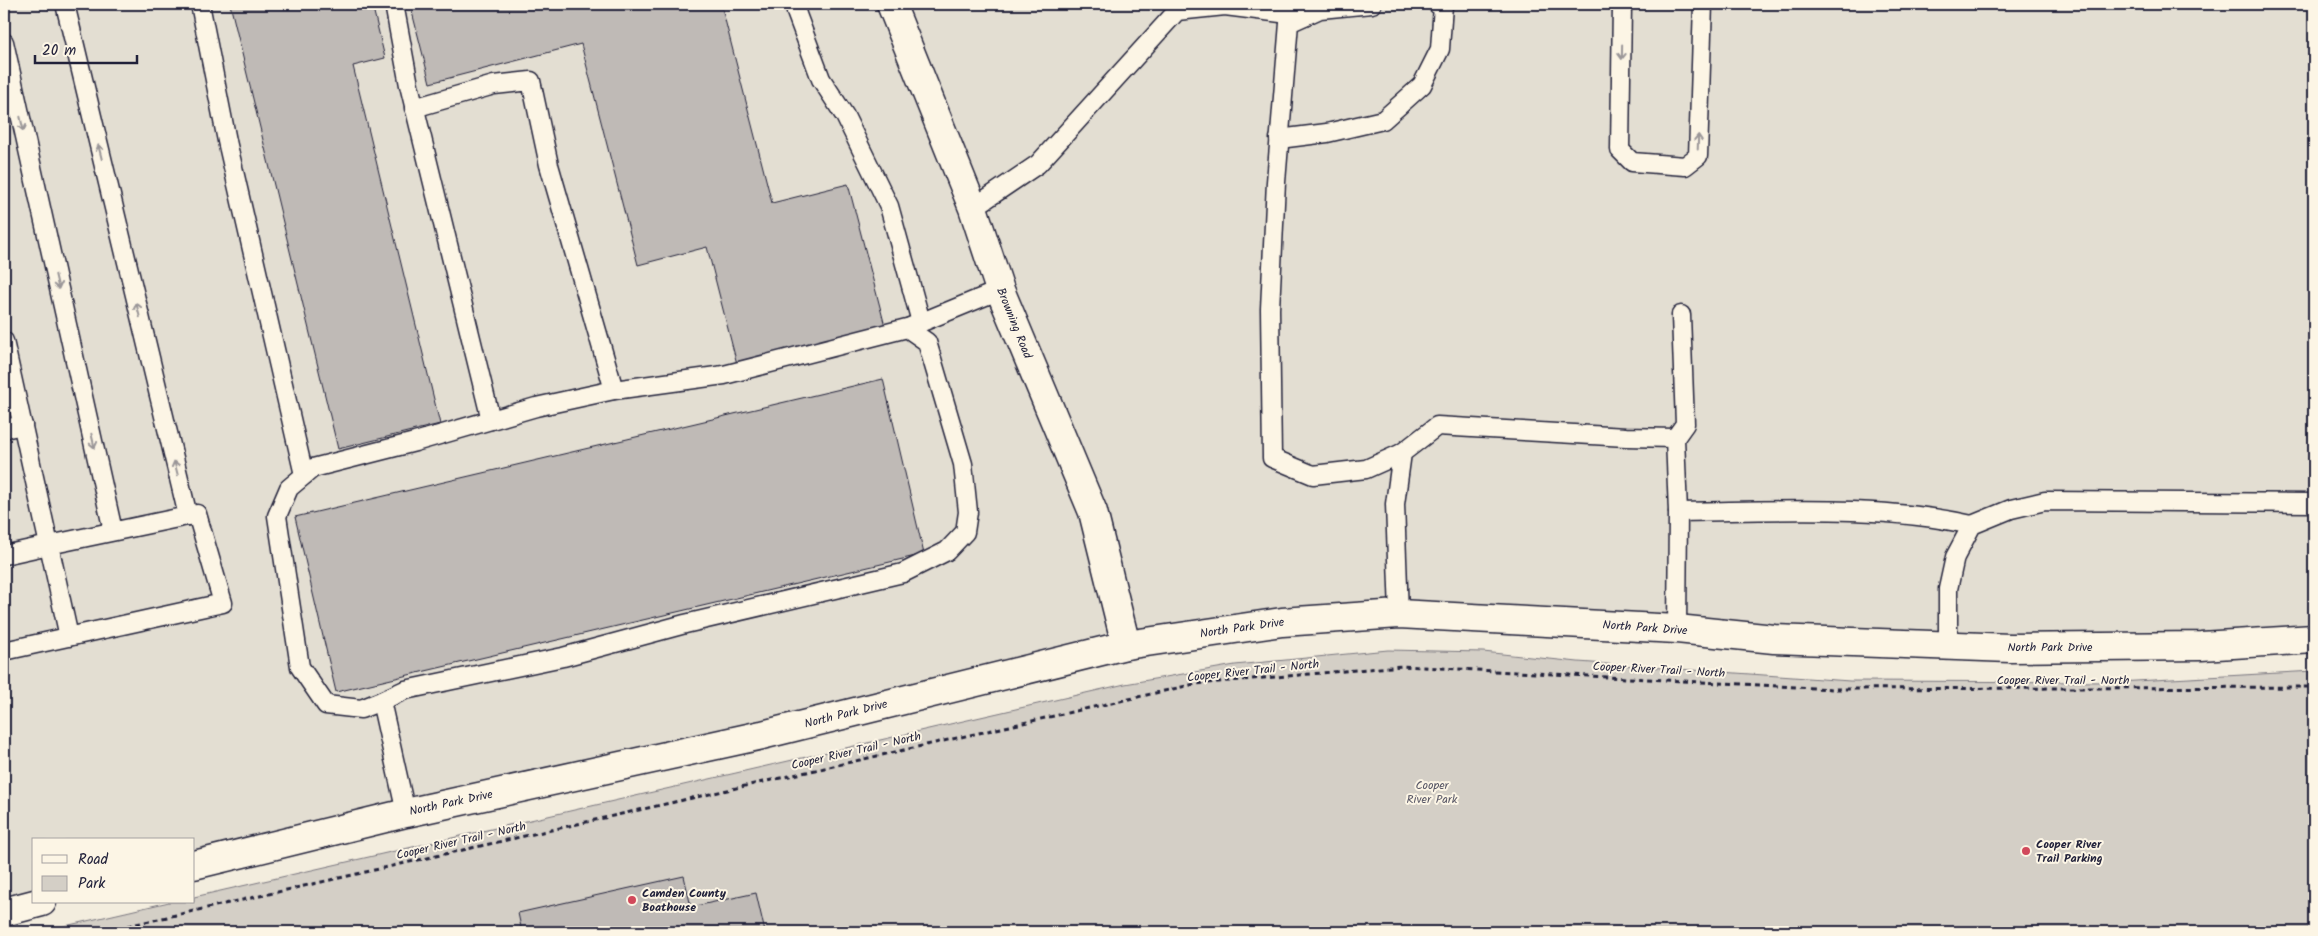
<svg xmlns="http://www.w3.org/2000/svg" width="2318" height="936" font-family="Kalam,sans-serif">
	<style>
		.built { fill: #e3ded2 }
		.green { fill: #d4cfc6; stroke: #7b7880 }
		.building { fill: #bfbab6; stroke: #22223b }
		.lines { fill: none; stroke-linecap: round; stroke-linejoin: round }
		.lane-casing { stroke: #22223b; stroke-width: 21 }
		.secondary-casing { stroke: #22223b; stroke-width: 31 }
		.path { stroke: #22223b; stroke-width: 3; stroke-dasharray: 5 4; stroke-linecap: butt }
		.lane { stroke: #fcf5e5; stroke-width: 18 }
		.secondary { stroke: #fcf5e5; stroke-width: 28 }
		.oneway { stroke: #9a9698 }
		.poi-dot { fill: #d1495b; stroke: #fcf5e5; stroke-width: 2 }
		.labels { text-anchor: middle; dominant-baseline: central; stroke-width: 4; stroke-linejoin: round; paint-order: stroke }
		.street-label { font-size: 12px; fill: #22223b; stroke: #fcf5e5 }
		.park-label { font-size: 12px; fill: #575665; stroke: #fcf5e5 }
		.poi-label { font-size: 12px; font-weight: bold; fill: #22223b; stroke: #fcf5e5; text-anchor: start }
	</style>
	<rect width="100%" height="100%" fill="#f3edde"/>
	<filter id="ink" filterUnits="userSpaceOnUse"><feTurbulence type="fractalNoise" baseFrequency=".02" numOctaves="2"/><feDisplacementMap in="SourceGraphic" scale="10" xChannelSelector="R" yChannelSelector="G"/><feConvolveMatrix kernelMatrix="1 2 1 2 8 2 1 2 1" color-interpolation-filters="sRGB"/></filter>
	<g filter="url(#ink)">
		<path class="built" d="M4,4H2314V639L2201,646L1282,622L194,865V840H34V902L4,912Z"/>
		<path class="green" d="M1388,650L1483,652L1578,662L1850,681L2118,682L2314,671V932H39L169,902H194V897L1125,684L1235,665Z"/>
		<g class="building">
			<path d="M230,4H372L385,58L353,66L440,424L338,449Z"/>
			<path d="M410,4H721L772,203L848,184L886,330L738,368L707,247L638,265L581,44L430,83Z"/>
			<path d="M883,379L924,554L336,692L295,517Z"/>
			<path d="M684,876L691,907L756,893L765,932H522L518,913Z"/>
		</g>
		<g class="lines">
			<defs>
				<g id="lane">
					<path d="M65,4L188,516"/>
					<path d="M200,4L227,141L304,475"/>
					<path d="M394,4L409,85L491,420"/>
					<path d="M798,4L796,12L821,79L845,116L889,206L921,322"/>
					<path d="M1372,4L1320,9L1289,23L1276,182L1270,309L1272,458L1313,475L1366,469L1402,453"/>
					<path d="M1622,4L1620,150L1632,162L1685,166L1698,156L1703,4"/>
					<path d="M4,42L113,531"/>
					<path d="M414,108L494,85L531,81L549,165L614,390"/>
					<path d="M1279,139L1327,133L1383,120L1422,85L1440,49L1443,5L1437,4"/>
					<path d="M973,208L1038,164L1177,11L1225,6L1304,16"/>
					<path d="M910,327L1000,290"/>
					<path d="M4,341L49,545L4,555"/>
					<path d="M4,429L23,425"/>
					<path d="M1675,438L1678,512L1677,629"/>
					<path d="M1678,512C1776,511 1877,504 1972,525"/>
					<path d="M1399,614L1395,504L1402,453L1437,426L1626,437L1675,438L1685,424L1681,315"/>
					<path d="M1948,646V589L1955,557L1972,525L2011,509L2045,501L2314,503"/>
					<path d="M4,651L223,603L197,514L49,545L69,637"/>
					<path d="M381,701L405,690L563,657L685,624L903,573L947,551L965,532L968,512L963,464L927,342L907,328L724,375L614,390L536,407L415,442L313,468L289,488L277,516L300,667L326,705L361,709L381,701L406,813"/>
				</g>
				<g id="secondary">
					<path d="M891,4L973,208L1000,290L1093,512L1126,645"/>
					<path d="M194,865L406,813L762,735L1126,645L1282,622L1399,614L1677,629L1774,639L2010,648L2201,646L2314,639"/>
					<path d="M4,912L42,902"/>
				</g>
			</defs>
			<use href="#lane" class="lane-casing"/>
			<use href="#secondary" class="secondary-casing"/>
			<path class="path" d="M101,932L1195,684L1402,666L1834,689L2314,687"/>
			<use href="#lane" class="lane"/>
			<use href="#secondary" class="secondary"/>
		</g>
		<defs><path id="oneway-shaft" d="M-6 0H5M1.5-3L5.5 0L1.5 3" fill="none" stroke-width="1.6" stroke-linecap="round" stroke-linejoin="round" transform="scale(1.25)"/></defs>
		<g class="oneway">
			<use href="#oneway-shaft" transform="translate(1622 52) rotate(91)"/>
			<use href="#oneway-shaft" transform="translate(22 124) rotate(77)"/>
			<use href="#oneway-shaft" transform="translate(1698 142) rotate(-88)"/>
			<use href="#oneway-shaft" transform="translate(100 152) rotate(-104)"/>
			<use href="#oneway-shaft" transform="translate(57 282) rotate(77)"/>
			<use href="#oneway-shaft" transform="translate(138 310) rotate(-104)"/>
			<use href="#oneway-shaft" transform="translate(93 441) rotate(77)"/>
			<use href="#oneway-shaft" transform="translate(176 468) rotate(-104)"/>
		</g>
	</g>
	<g class="poi-dot">
		<circle cx="2026" cy="851" r="5"/>
		<circle cx="632" cy="900" r="5"/>
	</g>
	<g class="labels">
		<g class="street-label">
			<text transform="translate(1014 323) rotate(68)">Browning Road</text>
			<text transform="translate(1242 628) rotate(-8)">North Park Drive</text>
			<text transform="translate(1645 628) rotate(4)">North Park Drive</text>
			<text x="2050" y="647">North Park Drive</text>
			<text transform="translate(1659 670) rotate(3)">Cooper River Trail - North</text>
			<text transform="translate(1253 671) rotate(-6)">Cooper River Trail - North</text>
			<text x="2063" y="680">Cooper River Trail - North</text>
			<text transform="translate(846 714) rotate(-14)">North Park Drive</text>
			<text transform="translate(856 751) rotate(-13)">Cooper River Trail - North</text>
			<text transform="translate(451 803) rotate(-12)">North Park Drive</text>
			<text transform="translate(461 841) rotate(-13)">Cooper River Trail - North</text>
		</g>
		<g class="park-label">
			<text x="1432" y="785">Cooper<tspan x="1432" dy="14">River Park</tspan></text>
		</g>
		<g class="poi-label">
			<text x="2036" y="844">Cooper River<tspan x="2036" dy="14">Trail Parking</tspan></text>
			<text x="642" y="893">Camden County<tspan x="642" dy="14">Boathouse</tspan></text>
		</g>
	</g>
	<rect width="2318" height="936" fill="none" stroke="#fcf5e5" stroke-width="20"/>
	<rect x="10" y="10" width="2298" height="916" fill="none" stroke="#22223b" stroke-width="2" filter="url(#ink)"/>
	<rect x="32" y="838" width="162" height="65" fill="#fcf5e5" stroke="#a5a1a1"/>
	<rect x="42" y="855" width="25" height="8" fill="#fcf5e5" stroke="#a5a1a1"/>
	<text x="78" y="864" font-size="15" fill="#22223b">Road</text>
	<rect x="42" y="876" width="25" height="15" fill="#d4cfc6" stroke="#a5a1a1"/>
	<text x="78" y="888" font-size="15" fill="#22223b">Park</text>
	<path d="M35 55v8h102v-8" fill="none" stroke="#22223b" stroke-width="2.5"/>
	<text x="42" y="55" font-size="15" fill="#22223b" stroke="#fcf5e5" stroke-width="4" paint-order="stroke">20 m</text>
</svg>
